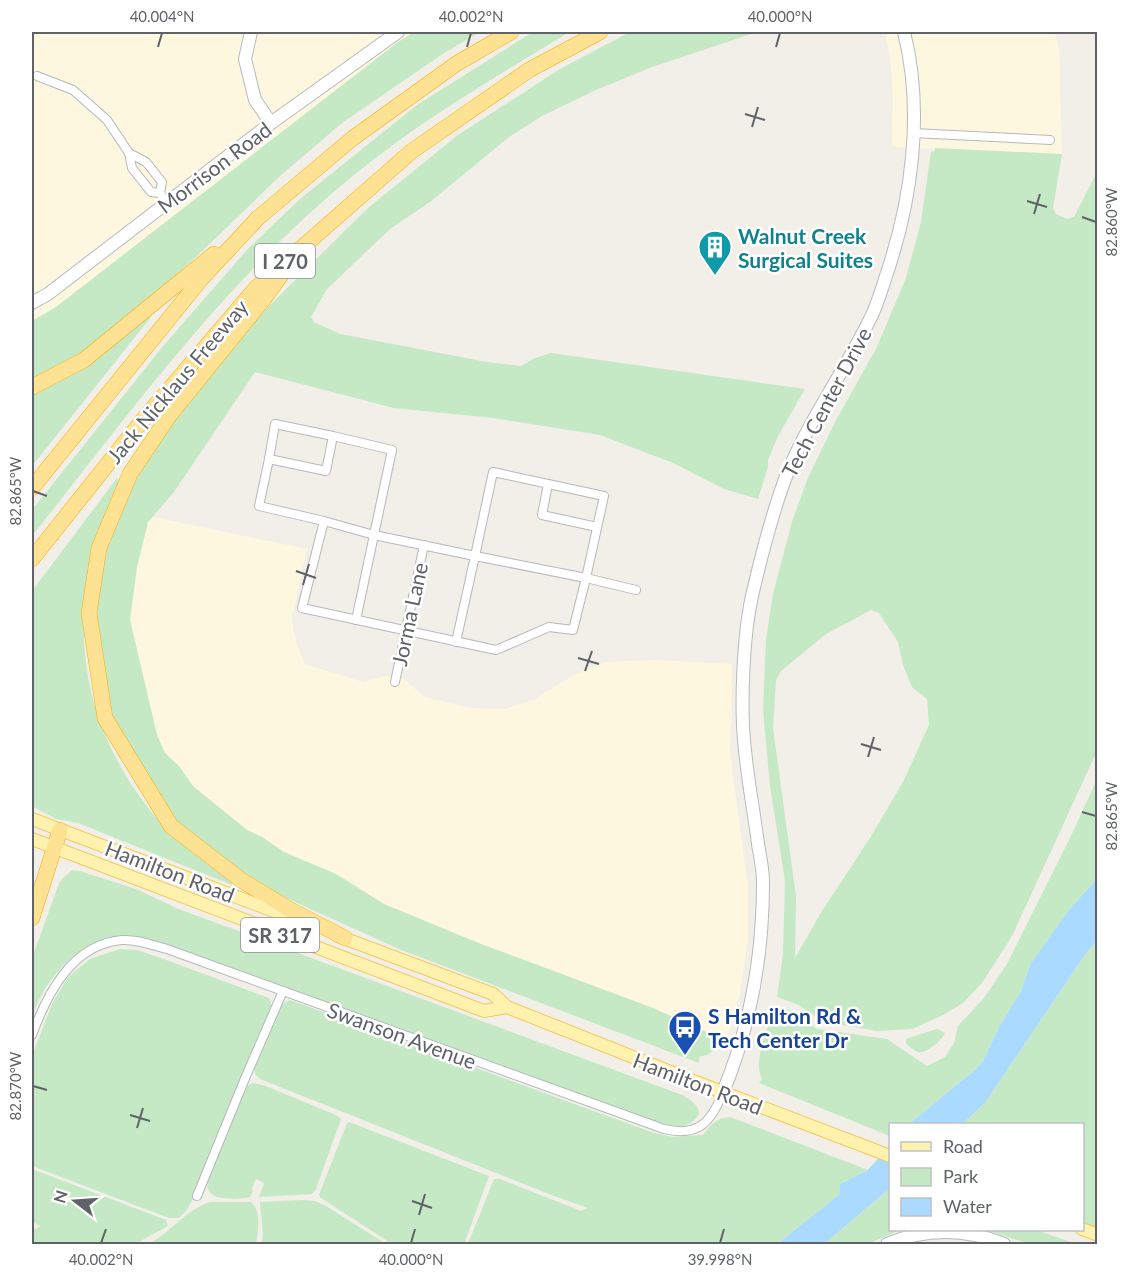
<svg xmlns="http://www.w3.org/2000/svg" width="1129" height="1276" font-family="Lato,sans-serif">
	<style>
		.commercial { fill: #fef7e0 }
		.green { fill: #c5e8c5; fill-rule: evenodd }
		.water { fill: #aadaff }
		.lines { fill: none; stroke-linecap: round; stroke-linejoin: round }
		.street-casing { stroke: #b5b8bc; stroke-width: 10 }
		.secondary-casing { stroke: #b6babf; stroke-width: 14 }
		.primary-casing { stroke: #f2c960; stroke-width: 14 }
		.highway-casing { stroke: #f9ab00; stroke-width: 16 }
		.street { stroke: #fff; stroke-width: 8 }
		.secondary { stroke: #fff; stroke-width: 12 }
		.primary { stroke: #fff2af; stroke-width: 12 }
		.highway { stroke: #fde293; stroke-width: 15 }
		.ticks { fill: none; stroke: #5f6368; stroke-width: 2 }
		.labels { text-anchor: middle; dominant-baseline: central; stroke-width: 5; stroke-linejoin: round; paint-order: stroke }
		.shield { fill: #fff; stroke: #8f9295; stroke-width: 1.5 }
		.shield-label { font-size: 20px; font-weight: bold; fill: #5f6368 }
		.street-label { font-size: 21px; fill: #5f6368; stroke: #fff }
		.culture-label { font-size: 21px; font-weight: bold; fill: #0d838f; stroke: #fff; text-anchor: start }
		.transit-label { font-size: 21px; font-weight: bold; fill: #164399; stroke: #fff; text-anchor: start }
		.neatline { fill: none; stroke: #5f6368; stroke-width: 2 }
		.ticks-label { font-size: 15px; text-anchor: middle; fill: #5f6368 }
	</style>
	<rect width="100%" height="100%" fill="#f1efe8"/>
	<g class="commercial">
		<path d="M32,32H414L398,42L56,307L32,321Z"/>
		<path d="M885,32H1055L1059,50L1062,154L892,147L893,94L890,56Z"/>
		<path d="M153,517L307,549L292,617L294,634L304,664L363,682L390,675L403,678L424,697L471,708L505,709L535,699L576,674L605,662L656,660L732,664L730,754L748,887V937L740,993L727,1040L653,1008L481,944L384,904L336,874L284,852L262,837L247,830L192,786L179,766L165,753L157,735L130,620L137,567L148,522Z"/>
	</g>
	<g class="green">
		<path d="M414,32H480L444,53L342,123L280,176L197,256L129,317L77,357L32,381V321L56,307L398,42Z"/>
		<path d="M533,32H569C496,77 421,120 354,175C228,277 132,410 32,536V510L164,345L246,251L300,199L417,105Z"/>
		<path d="M630,32H757L652,67L596,90L542,116L509,137L430,202L390,229L327,289L311,317L314,322L340,334L487,362L521,366L533,359L551,353L805,389L778,436L768,460V467L758,499L724,489L673,463L600,435L494,418L394,408L255,372L174,492L148,522L137,567L130,620L157,735L165,753L179,766L193,786L247,830L262,837L284,852L336,874L384,904L481,944L653,1008L720,1038C716,1050 711,1055 699,1057V1063L399,949L260,886L176,823L118,732L108,705L96,630L101,568L109,537L135,477L170,424L234,345L270,305L368,208L458,135L560,69Z"/>
		<path d="M935,148L1062,154L1053,208L1056,214L1067,219L1074,217L1097,172V751L1012,936L982,983L963,1003L943,1015L912,1029L877,1031L821,1021L799,1005L777,997L783,954L785,881L770,786L763,709L766,640L773,594L792,522L807,480L835,422L877,347L906,278L921,222L931,152L935,151ZM871,610L879,613L898,642L903,665L912,687L927,699L929,725L903,782L870,838L822,911L795,958L796,897L773,728L776,680L781,671L826,634Z"/>
		<path d="M147,315L151,317L32,466V391Z"/>
		<path d="M117,478L119,481C62,597 73,722 159,821C180,845 207,864 232,882V885L78,823L56,819L32,806V591Z"/>
		<path d="M1097,779V879L1069,910L1031,963L1021,991L999,1027L983,1061L975,1070L909,1124H890V1136L759,1083L762,1079C752,1061 769,1026 775,1007L785,1008L797,1014L817,1029L887,1039L927,1066L945,1057L954,1043L958,1026L984,998L1007,964L1071,836Z"/>
		<path d="M72,870L80,871L136,889L176,908L682,1095C690,1099 699,1105 699,1114C689,1131 673,1127 656,1124L160,942C151,940 142,936 133,936C85,932 46,975 32,1017V958L60,881Z"/>
		<path d="M1097,940V1235L1083,1229L1082,1124H962L985,1103L1084,956Z"/>
		<path d="M120,949L137,950L158,957L269,998L272,1006L199,1189L186,1211L179,1218H169L32,1166V1056L52,1004L68,977L90,959Z"/>
		<path d="M290,1000L654,1133L673,1137L703,1135C711,1125 716,1118 730,1117L868,1170L840,1184V1194L777,1244H468L494,1179H500L576,1209L581,1211L588,1208L554,1196L260,1079L256,1075L254,1069L279,1009L284,1003Z"/>
		<path d="M937,1029L945,1033C942,1040 926,1054 918,1052C913,1050 909,1046 906,1043V1039Z"/>
		<path d="M253,1083L263,1085L336,1115L341,1119L316,1189L312,1194L259,1197L264,1183L256,1179L252,1188L253,1191L250,1197L246,1198C231,1199 203,1202 208,1179L247,1086Z"/>
		<path d="M349,1122L489,1176L464,1244H392L321,1198L319,1195L347,1123Z"/>
		<path d="M32,1169L166,1220L168,1226L135,1244H32V1228L35,1229L41,1226L32,1222Z"/>
		<path d="M890,1188V1230H900L868,1244H824Z"/>
		<path d="M303,1200L315,1201L326,1206L386,1244H262L263,1234L260,1202Z"/>
		<path d="M211,1202H251C262,1212 258,1231 256,1244H148C171,1233 187,1208 211,1202Z"/>
		<path d="M986,1230H1036L1076,1244H1030Z"/>
	</g>
	<g class="water">
		<path d="M1097,879V940L1084,956L985,1103L962,1124H909L975,1070L983,1061L999,1027L1021,991L1031,963L1069,910Z"/>
		<path d="M890,1145V1188L824,1244H777L840,1194V1184L868,1170Z"/>
	</g>
	<g class="lines">
		<defs>
			<g id="street">
				<path d="M37,76L73,90L107,120L129,153L132,168L151,192L160,193"/>
				<path d="M913,133L1050,140"/>
				<path d="M129,153L146,162L162,182L160,193L162,196"/>
				<path d="M333,436L275,424L269,459L326,471L333,436L392,450L356,620"/>
				<path d="M269,459L259,506L324,521"/>
				<path d="M493,472L604,496L586,578L475,556Z"/>
				<path d="M548,484L542,515L597,527"/>
				<path d="M456,642L475,556L374,535L324,521L302,608L496,650L549,627L573,630L586,578L636,590"/>
				<path d="M395,682L424,545"/>
				<path d="M32,1035C47,994 72,944 122,940C137,939 152,945 167,949L664,1129C698,1137 711,1123 723,1092"/>
				<path d="M197,1196L246,1076L283,991"/>
			</g>
			<g id="secondary">
				<path d="M251,32L245,59L255,100L271,123"/>
				<path d="M32,303L48,294L271,123L398,32"/>
				<path d="M723,1092C751,1025 763,955 763,882C763,869 760,856 758,844C754,812 748,782 745,750C740,709 743,637 752,596C761,557 771,517 785,479C808,420 846,370 873,313C878,301 882,289 886,276C912,200 924,111 904,32"/>
				<path d="M887,1244C926,1228 965,1228 1004,1244"/>
			</g>
			<g id="primary">
				<path d="M32,819L300,921"/>
				<path d="M32,839L484,1011L507,1007"/>
				<path d="M338,936L493,994L507,1007L696,1082L890,1156"/>
				<path d="M1082,1229L1098,1235"/>
			</g>
			<g id="highway">
				<path d="M300,249L263,300L169,416L130,474L99,548L89,613L105,718L171,826L241,880L289,909L345,938"/>
				<path d="M32,387L84,360L214,254"/>
				<path d="M32,488L201,279L258,218L353,138L456,64L511,32"/>
				<path d="M32,559L142,421L257,287L412,151L529,70L600,32"/>
				<path d="M32,918L60,830"/>
			</g>
		</defs>
		<use href="#street" class="street-casing"/>
		<use href="#secondary" class="secondary-casing"/>
		<use href="#primary" class="primary-casing"/>
		<use href="#highway" class="highway-casing"/>
		<use href="#street" class="street"/>
		<use href="#secondary" class="secondary"/>
		<use href="#primary" class="primary"/>
		<use href="#highway" class="highway"/>
	</g>
	<path class="ticks" d="M158,47L162,33M467,47L471,33M776,47L780,33M745,114L765,120M752,127L758,107M1027,201L1047,207M1034,214L1040,194M1082,217L1096,222M33,491L47,496M296,571L316,578M303,585L309,564M578,658L599,664M585,671L592,651M861,744L881,750M868,757L874,737M1082,812L1096,816M33,1086L47,1090M130,1115L150,1121M137,1128L143,1108M412,1201L432,1208M419,1215L425,1194M101,1243L106,1229M411,1243L415,1229M720,1243L724,1229"/>
	<defs>
		<symbol id="building-pin" viewBox="-11 -11 22 30"><path d="M0 17L-7.5 6A9.5 9.5 0 1 1 7.5 6Z" fill="#0f9aa8" stroke="#fff"/><path d="M-4-6H4V6H1V3H-1V6H-4ZM-2.5-4.3h1.7v1.8h-1.7ZM.8-4.3h1.7v1.8H.8ZM-2.5-1h1.7V.8h-1.7ZM.8-1h1.7V.8H.8Z" fill="#fff"/></symbol>
		<symbol id="bus-pin" viewBox="-11 -11 22 30"><path d="M0 17L-7.5 6A9.5 9.5 0 1 1 7.5 6Z" fill="#1a4fb4" stroke="#fff"/><path d="M-5-6H5V4H4V6H2V4H-2V6H-4V4H-5ZM-3.5-4V0h7V-4ZM-3.5 1.2v1.5H-2V1.2ZM2 1.2v1.5H3.5V1.2Z" fill="#fff"/></symbol>
	</defs>
	<g fill-rule="evenodd">
		<use href="#building-pin" x="696" y="228" width="38" height="52"/>
		<use href="#bus-pin" x="666" y="1008" width="38" height="52"/>
	</g>
	<g class="labels">
		<g class="shield">
			<rect x="255" y="244" width="60" height="34" rx="4.5"/>
			<rect x="241" y="918" width="78" height="34" rx="4.5"/>
		</g>
		<g class="shield-label">
			<text x="285" y="261">I 270</text>
			<text x="280" y="935">SR 317</text>
		</g>
		<g class="street-label">
			<text transform="translate(214 167) rotate(-37)">Morrison Road</text>
			<text transform="translate(177 381) rotate(-50)">Jack Nicklaus Freeway</text>
			<text transform="translate(826 402) rotate(-62)">Tech Center Drive</text>
			<text transform="translate(409 614) rotate(-78)">Jorma Lane</text>
			<text transform="translate(170 871) rotate(21)">Hamilton Road</text>
			<text transform="translate(402 1035) rotate(20)">Swanson Avenue</text>
			<text transform="translate(698 1083) rotate(21)">Hamilton Road</text>
		</g>
		<g class="culture-label">
			<text x="738" y="235">Walnut Creek<tspan x="738" dy="24">Surgical Suites</tspan></text>
		</g>
		<g class="transit-label">
			<text x="708" y="1015">S Hamilton Rd &amp;<tspan x="708" dy="24">Tech Center Dr</tspan></text>
		</g>
	</g>
	<rect width="1129" height="1276" fill="none" stroke="#ffffff" stroke-width="66"/>
	<rect x="889" y="1123" width="195" height="108" fill="#ffffff" stroke="#bfc1c3" stroke-width="1.5"/>
	<rect x="901" y="1142" width="30" height="9" fill="#fff2af" stroke="#bfc1c3" stroke-width="1.5"/>
	<text x="943" y="1153" font-size="18" fill="#5f6368">Road</text>
	<rect x="901" y="1168" width="30" height="18" fill="#c5e8c5" stroke="#bfc1c3" stroke-width="1.5"/>
	<text x="943" y="1183" font-size="18" fill="#5f6368">Park</text>
	<rect x="901" y="1198" width="30" height="18" fill="#aadaff" stroke="#bfc1c3" stroke-width="1.5"/>
	<text x="943" y="1213" font-size="18" fill="#5f6368">Water</text>
	<g transform="translate(75 1201) rotate(287)" stroke="#ffffff" stroke-width="4.5" paint-order="stroke">
	<path d="M0-4.5L10 22L0 15L-10 22Z" fill="#5f6368"/>
	<text y="-9" font-size="16" font-weight="bold" text-anchor="middle" fill="#5f6368">N</text>
	</g>
	<rect x="33" y="33" width="1063" height="1210" class="neatline"/>
	<g class="ticks-label">
		<text x="162" y="22">40.004°N</text>
		<text x="471" y="22">40.002°N</text>
		<text x="780" y="22">40.000°N</text>
		<text transform="translate(1112 222) rotate(-90)" y="5">82.860°W</text>
		<text transform="translate(16 491) rotate(-90)" y="5">82.865°W</text>
		<text transform="translate(1112 816) rotate(-90)" y="5">82.865°W</text>
		<text transform="translate(16 1086) rotate(-90)" y="5">82.870°W</text>
		<text x="101" y="1265">40.002°N</text>
		<text x="411" y="1265">40.000°N</text>
		<text x="720" y="1265">39.998°N</text>
	</g>
</svg>
